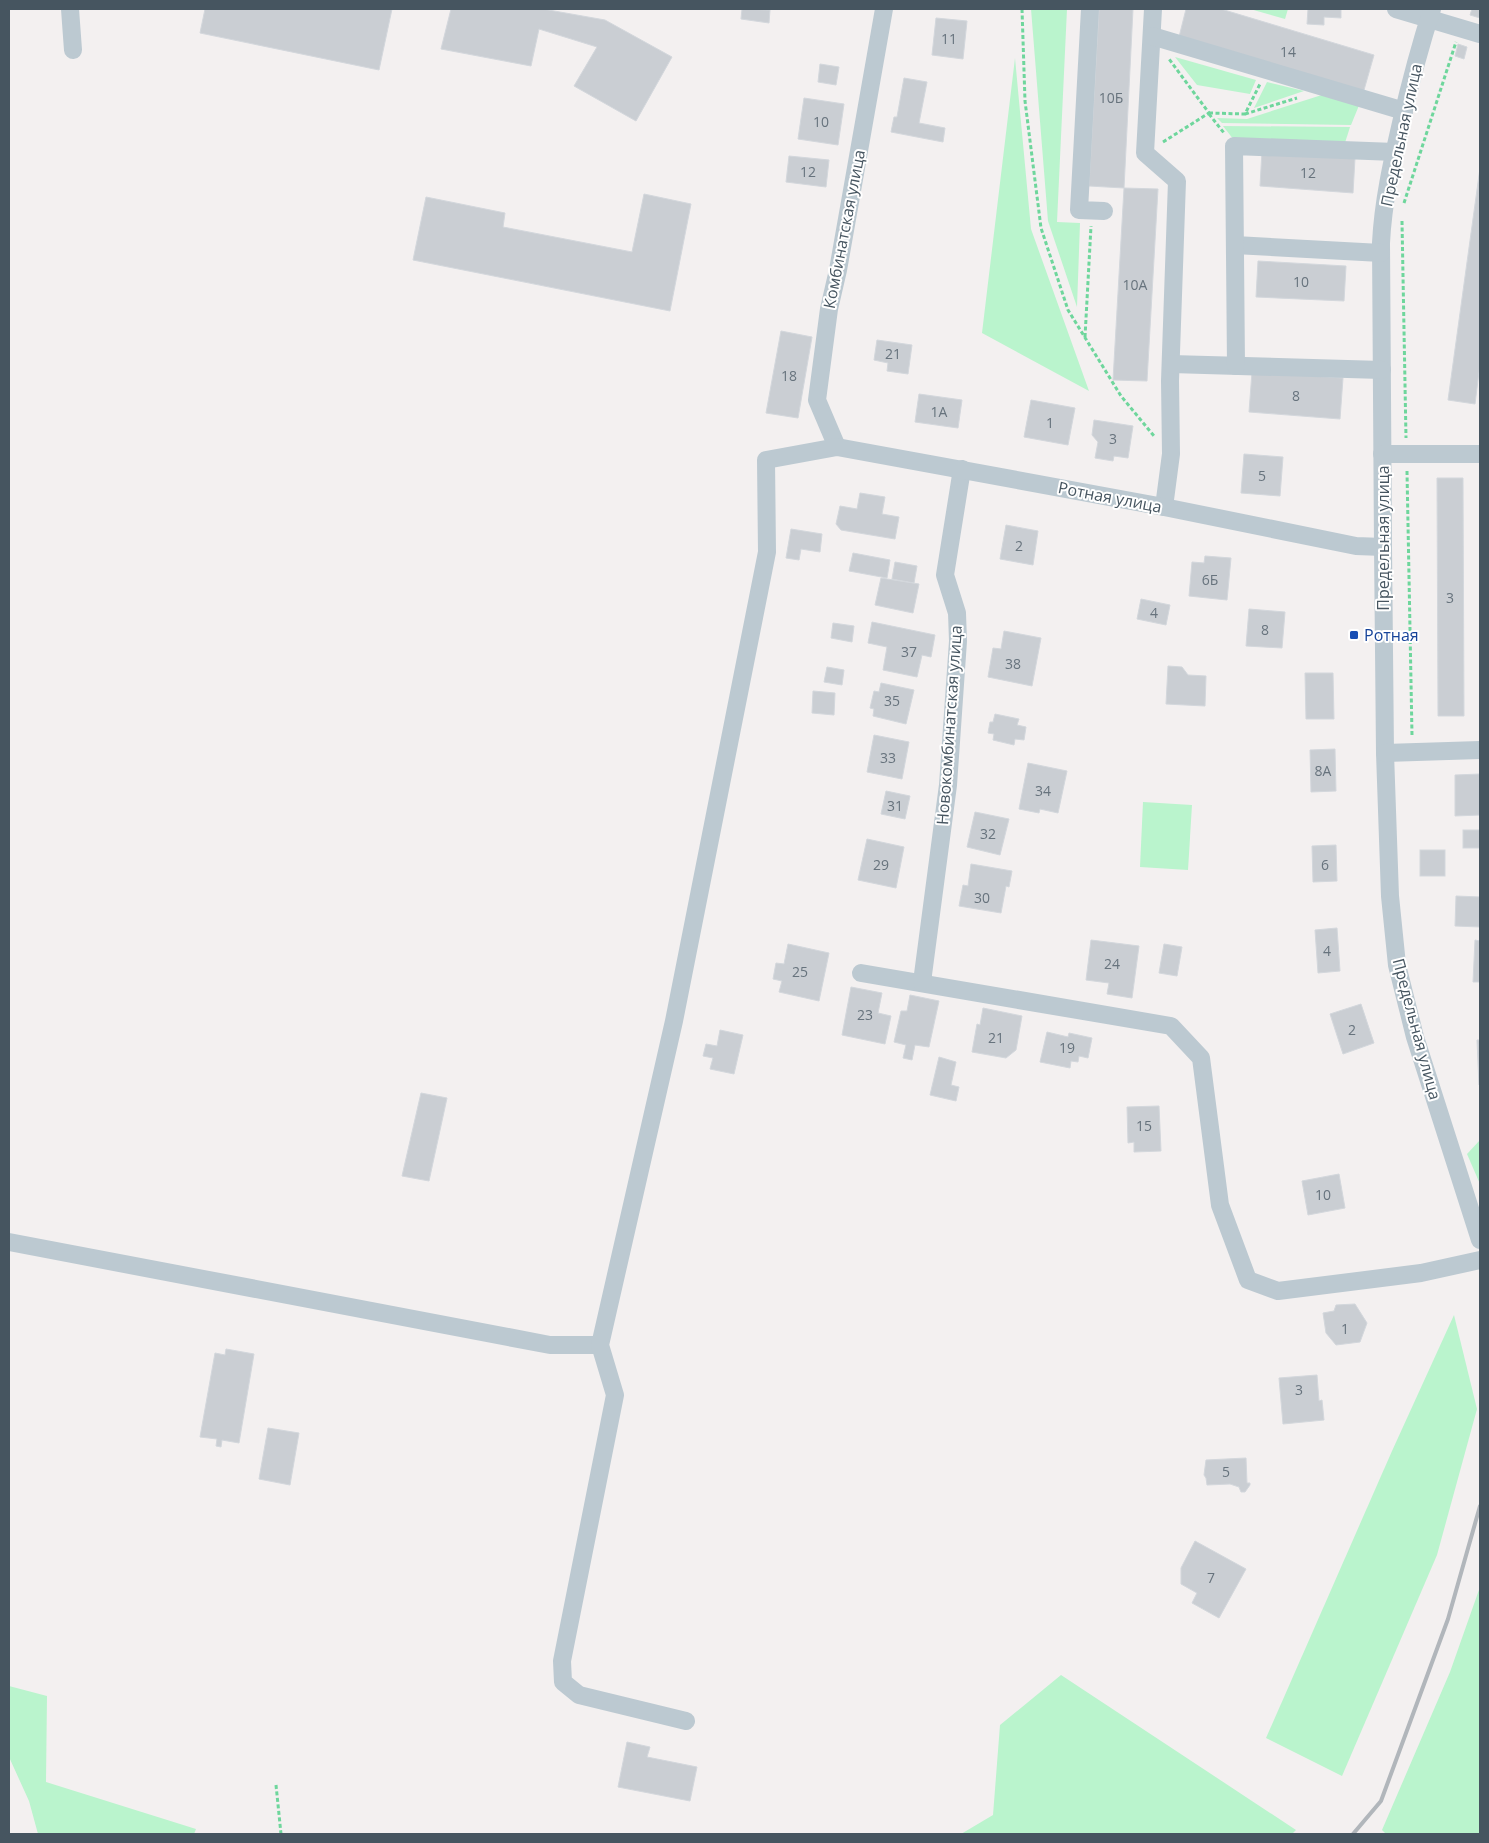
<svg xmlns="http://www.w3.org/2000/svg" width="1489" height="1843" font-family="'Open Sans',sans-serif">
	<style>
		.green { fill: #baf4cd }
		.building { fill: #caced3; stroke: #d3d7dc }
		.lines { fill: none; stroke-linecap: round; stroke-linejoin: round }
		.path { stroke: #6ed69c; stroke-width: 3; stroke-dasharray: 4 2.5; stroke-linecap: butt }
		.minor { stroke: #bcc9d1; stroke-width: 18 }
		.rail { stroke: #b1b6bb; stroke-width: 4 }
		.transit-dot { fill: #1a4fb4; stroke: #fff; stroke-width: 2 }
		.labels { text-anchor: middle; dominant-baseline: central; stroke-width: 4; stroke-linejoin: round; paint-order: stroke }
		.number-label { font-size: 14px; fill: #67737d }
		.street-label { font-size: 16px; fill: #465560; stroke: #fff }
		.transit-label { font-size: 16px; fill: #164399; stroke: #fff; text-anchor: start }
	</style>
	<rect width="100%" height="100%" fill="#f3f0f0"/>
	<g class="green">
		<path d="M1031,9H1067L1057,222L1080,223L1077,307L1048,221Z"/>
		<path d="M1250,9H1288L1285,19Z"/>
		<path d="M1175,57L1256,80L1250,94L1197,85Z"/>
		<path d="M1015,58L1031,229L1089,391L982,333Z"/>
		<path d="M1267,82L1304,91L1254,108Z"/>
		<path d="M1328,93L1360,103L1351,125L1222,123L1217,118L1247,119Z"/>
		<path d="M1223,126L1350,127L1344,146L1237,144Z"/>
		<path d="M1143,802L1192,805L1188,870L1140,867Z"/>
		<path d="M1480,1140V1184L1467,1154Z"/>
		<path d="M1454,1315L1477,1409L1437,1555L1342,1776L1266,1738L1392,1451Z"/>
		<path d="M1480,1587V1834H1386L1382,1830L1450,1672Z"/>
		<path d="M1061,1675L1296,1830L1292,1834H961L993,1815L1000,1725Z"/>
		<path d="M9,1686L47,1696L46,1782L196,1829L194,1834H38L29,1801L9,1757Z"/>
	</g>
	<g class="building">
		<path d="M205,9H392L379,70L200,33Z"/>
		<path d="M451,9H543L605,20L672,57L636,121L574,86L597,47L539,29L531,66L441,49Z"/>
		<path d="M742,9L770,10L769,23L741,19Z"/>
		<path d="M1099,9H1133L1124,188L1089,186Z"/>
		<path d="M1186,9H1221L1374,55L1362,97L1178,41Z"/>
		<path d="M1308,9H1341V18L1324,17V25L1307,24Z"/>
		<path d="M1472,9H1480V18L1470,15Z"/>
		<path d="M936,18L967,21L963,59L932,55Z"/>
		<path d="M1458,44L1467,47L1464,59L1455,56Z"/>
		<path d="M820,64L839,67L836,85L818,82Z"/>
		<path d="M904,78L927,82L919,123L945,128L943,142L891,132L894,117H897Z"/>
		<path d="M804,98L844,104L838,145L798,139Z"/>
		<path d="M1262,151L1355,158L1353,193L1260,186Z"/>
		<path d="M789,156L829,160L826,187L786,182Z"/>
		<path d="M1480,168V364L1475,404L1448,400Z"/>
		<path d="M1124,188L1158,189L1147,381L1113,380Z"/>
		<path d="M644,194L691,204L670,311L413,260L426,197L505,213L503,227L632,252Z"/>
		<path d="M1258,261L1346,266L1344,301L1256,297Z"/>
		<path d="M781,331L812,337L798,418L766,413Z"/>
		<path d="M877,340L912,345L908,374L887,371L888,363L874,360Z"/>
		<path d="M1252,372L1343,378L1340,419L1249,412Z"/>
		<path d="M919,394L962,400L958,428L915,422Z"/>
		<path d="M1031,400L1075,408L1068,445L1024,437Z"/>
		<path d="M1094,420L1133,426L1128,458L1114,456L1113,461L1095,458L1098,442L1092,435Z"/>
		<path d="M1244,454L1283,457L1280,496L1241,493Z"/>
		<path d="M1437,478H1463L1464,716H1438Z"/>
		<path d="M860,493L885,497L882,514L899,517L895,539L841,530L836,524L840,506L857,509Z"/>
		<path d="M1006,525L1038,531L1033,565L1000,559Z"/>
		<path d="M791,529L822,534L820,552L801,549L799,560L786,558Z"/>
		<path d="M853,553L890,560L887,578L849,571Z"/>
		<path d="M1205,556L1231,558L1227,600L1189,596L1192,562L1204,563Z"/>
		<path d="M895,562L917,566L914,583L892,579Z"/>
		<path d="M881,578L919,584L913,613L875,605Z"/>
		<path d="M1141,599L1170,605L1166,625L1137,619Z"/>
		<path d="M1249,609L1285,612L1282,648L1246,646Z"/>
		<path d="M872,622L935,635L931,657L922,655L917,677L883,670L887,647L868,643Z"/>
		<path d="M833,623L854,626L852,642L831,638Z"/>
		<path d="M1004,631L1041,638L1032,686L988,677L993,648L1001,649Z"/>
		<path d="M1168,666L1182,667L1188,675L1206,676L1205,706L1166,704Z"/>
		<path d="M827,667L844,670L842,685L824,682Z"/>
		<path d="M1305,673H1333L1334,719H1306Z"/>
		<path d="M881,683L914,690L906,724L873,716L874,709L870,708L874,691L879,692Z"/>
		<path d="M813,691L835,693L834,715L812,713Z"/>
		<path d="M995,714L1019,719L1017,725L1026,727L1024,740L1015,739L1014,745L993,740L994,734L988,733L990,722H993Z"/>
		<path d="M874,735L909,742L902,779L867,772Z"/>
		<path d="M1335,749L1336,791L1311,792L1310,750Z"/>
		<path d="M1028,763L1067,771L1058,813L1040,809L1039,813L1019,809Z"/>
		<path d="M1480,774V815L1455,816V775Z"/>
		<path d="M886,791L910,796L905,819L881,814Z"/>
		<path d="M975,812L1009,819L1000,855L967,847Z"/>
		<rect x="1463" y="830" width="17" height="18"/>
		<path d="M867,839L904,847L896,888L858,880Z"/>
		<path d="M1336,845L1337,881L1313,882L1312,846Z"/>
		<rect x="1420" y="850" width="25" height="26"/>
		<path d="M971,864L1012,871L1009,887L1006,886L1001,913L959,906L963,885L968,886Z"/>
		<path d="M1456,896L1480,897V927L1455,926Z"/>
		<path d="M1337,928L1340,971L1318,973L1315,930Z"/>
		<path d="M1091,940L1139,946L1132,998L1107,994L1109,983L1086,980Z"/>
		<path d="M1475,940L1480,941V982H1473Z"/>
		<path d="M788,944L829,953L819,1001L779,992L782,981L773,979L776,963L784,964Z"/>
		<path d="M1164,944L1182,947L1177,976L1159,973Z"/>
		<path d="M851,987L882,993L878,1013L891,1016L885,1044L842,1035Z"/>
		<path d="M910,995L939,1001L929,1047L915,1045L912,1060L903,1058L906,1045L894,1042L901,1011H907Z"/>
		<path d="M1361,1004L1374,1043L1343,1054L1330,1014Z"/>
		<path d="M983,1008L1022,1016L1016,1050L1006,1058L972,1052L977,1024L980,1025Z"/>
		<path d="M720,1030L743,1035L734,1074L710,1069L713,1058L703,1056L706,1044L717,1046Z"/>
		<path d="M1047,1032L1068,1037L1069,1033L1092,1038L1088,1058L1079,1056L1078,1062L1071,1061L1070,1068L1040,1062Z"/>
		<path d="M1477,1040H1480V1085H1479Z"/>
		<path d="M939,1057L956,1062L951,1085L959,1087L956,1101L930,1095Z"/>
		<path d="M421,1093L447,1098L429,1181L402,1176Z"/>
		<path d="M1159,1106L1161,1151L1134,1152V1142L1128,1143L1127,1107Z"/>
		<path d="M1339,1174L1345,1208L1308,1215L1302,1181Z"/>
		<path d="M1355,1304L1367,1323L1360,1342L1336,1345L1326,1333L1323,1313L1334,1311L1336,1305Z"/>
		<path d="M226,1349L254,1354L239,1443L222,1440L221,1447L216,1446L217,1439L200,1437L215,1353L225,1355Z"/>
		<path d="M1317,1375L1319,1401L1322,1400L1324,1420L1283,1424L1279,1378Z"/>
		<path d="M268,1428L299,1433L290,1485L259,1479Z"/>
		<path d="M1246,1458L1247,1483H1250V1485L1245,1492H1241L1239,1487L1230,1484L1207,1485L1206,1478L1204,1475L1206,1460Z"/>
		<path d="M1195,1541L1246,1569L1219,1618L1192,1603L1197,1593L1181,1584V1568Z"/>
		<path d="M627,1742L650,1747L647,1757L697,1767L690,1801L618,1787Z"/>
	</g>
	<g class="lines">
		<g class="path">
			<path d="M1022,9L1025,101L1041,228L1068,310L1121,396L1154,436"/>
			<path d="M1209,113L1245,114L1260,84"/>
			<path d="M1209,114L1224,133"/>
			<path d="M1245,114L1297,98"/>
			<path d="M1163,142L1209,113L1169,59"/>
			<path d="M1404,203L1456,42"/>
			<path d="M1402,221L1406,438"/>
			<path d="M1085,337L1091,226"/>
			<path d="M1407,471L1412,735"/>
			<path d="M276,1785L281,1834"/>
		</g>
		<g class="minor">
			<path d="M70,9L73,50"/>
			<path d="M1090,9L1079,210L1104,211"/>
			<path d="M1153,9L1145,153L1177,181L1170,381L1171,454L1164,507"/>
			<path d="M1396,9L1480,34"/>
			<path d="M1432,9C1420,46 1410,84 1401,123C1392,162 1383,202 1381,243L1383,547L1385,753L1390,896L1397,965L1415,1037L1480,1240"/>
			<path d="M1152,36L1404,111"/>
			<path d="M1235,245L1381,253"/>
			<path d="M1171,364L1382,370"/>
			<path d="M1236,366L1234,146L1395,152"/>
			<path d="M837,447L817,400L829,309L838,270L884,9"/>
			<path d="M1382,454H1480"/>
			<path d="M1385,753L1480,750"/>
			<path d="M861,973L1171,1026L1201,1058L1220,1205L1248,1280L1278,1291L1421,1273L1480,1260"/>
			<path d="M922,982L948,785L958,641L957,613L945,575L962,469"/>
			<path d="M9,1242L550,1345H600"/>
			<path d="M686,1721L579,1695L563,1682L562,1661L615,1395L600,1345L674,1021L767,552L766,460L837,447L1164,507L1356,546L1383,547"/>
		</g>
		<path class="rail" d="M1353,1834L1381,1801L1448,1619L1480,1506"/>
	</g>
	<rect class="transit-dot" x="1349" y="630" width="10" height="10" rx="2.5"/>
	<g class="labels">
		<g class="number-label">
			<text x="949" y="38">11</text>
			<text x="1288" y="51">14</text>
			<text x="1111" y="97">10Б</text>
			<text x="821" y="121">10</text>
			<text x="808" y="171">12</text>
			<text x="1308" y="172">12</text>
			<text x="1301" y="281">10</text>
			<text x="1135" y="284">10А</text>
			<text x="893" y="353">21</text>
			<text x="789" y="375">18</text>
			<text x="1296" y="395">8</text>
			<text x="939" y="411">1А</text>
			<text x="1050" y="422">1</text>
			<text x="1113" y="438">3</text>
			<text x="1262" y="475">5</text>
			<text x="1019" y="545">2</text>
			<text x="1210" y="579">6Б</text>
			<text x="1450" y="597">3</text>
			<text x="1154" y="612">4</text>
			<text x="1265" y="629">8</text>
			<text x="909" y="651">37</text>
			<text x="1013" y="663">38</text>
			<text x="892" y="700">35</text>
			<text x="888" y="757">33</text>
			<text x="1323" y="770">8А</text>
			<text x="1043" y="790">34</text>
			<text x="895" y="805">31</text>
			<text x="988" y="833">32</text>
			<text x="881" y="864">29</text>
			<text x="1325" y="864">6</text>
			<text x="982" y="897">30</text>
			<text x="1327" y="950">4</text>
			<text x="1112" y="963">24</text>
			<text x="800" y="971">25</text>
			<text x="865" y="1014">23</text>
			<text x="1352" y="1029">2</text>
			<text x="996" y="1037">21</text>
			<text x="1067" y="1047">19</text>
			<text x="1144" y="1125">15</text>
			<text x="1323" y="1194">10</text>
			<text x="1345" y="1328">1</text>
			<text x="1299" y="1389">3</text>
			<text x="1226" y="1471">5</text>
			<text x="1211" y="1577">7</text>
		</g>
		<g class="street-label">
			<text transform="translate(1401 135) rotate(-78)">Предельная улица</text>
			<text transform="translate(844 229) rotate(-79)">Комбинатская улица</text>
			<text transform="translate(1110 497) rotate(11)">Ротная улица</text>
			<text transform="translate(1383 538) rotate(-90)">Предельная улица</text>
			<text transform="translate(949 725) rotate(-86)">Новокомбинатская улица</text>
			<text transform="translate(1417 1029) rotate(75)">Предельная улица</text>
		</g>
		<g class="transit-label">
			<text x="1364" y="635">Ротная</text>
		</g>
	</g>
	<rect width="1489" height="1843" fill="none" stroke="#465560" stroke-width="20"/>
</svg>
